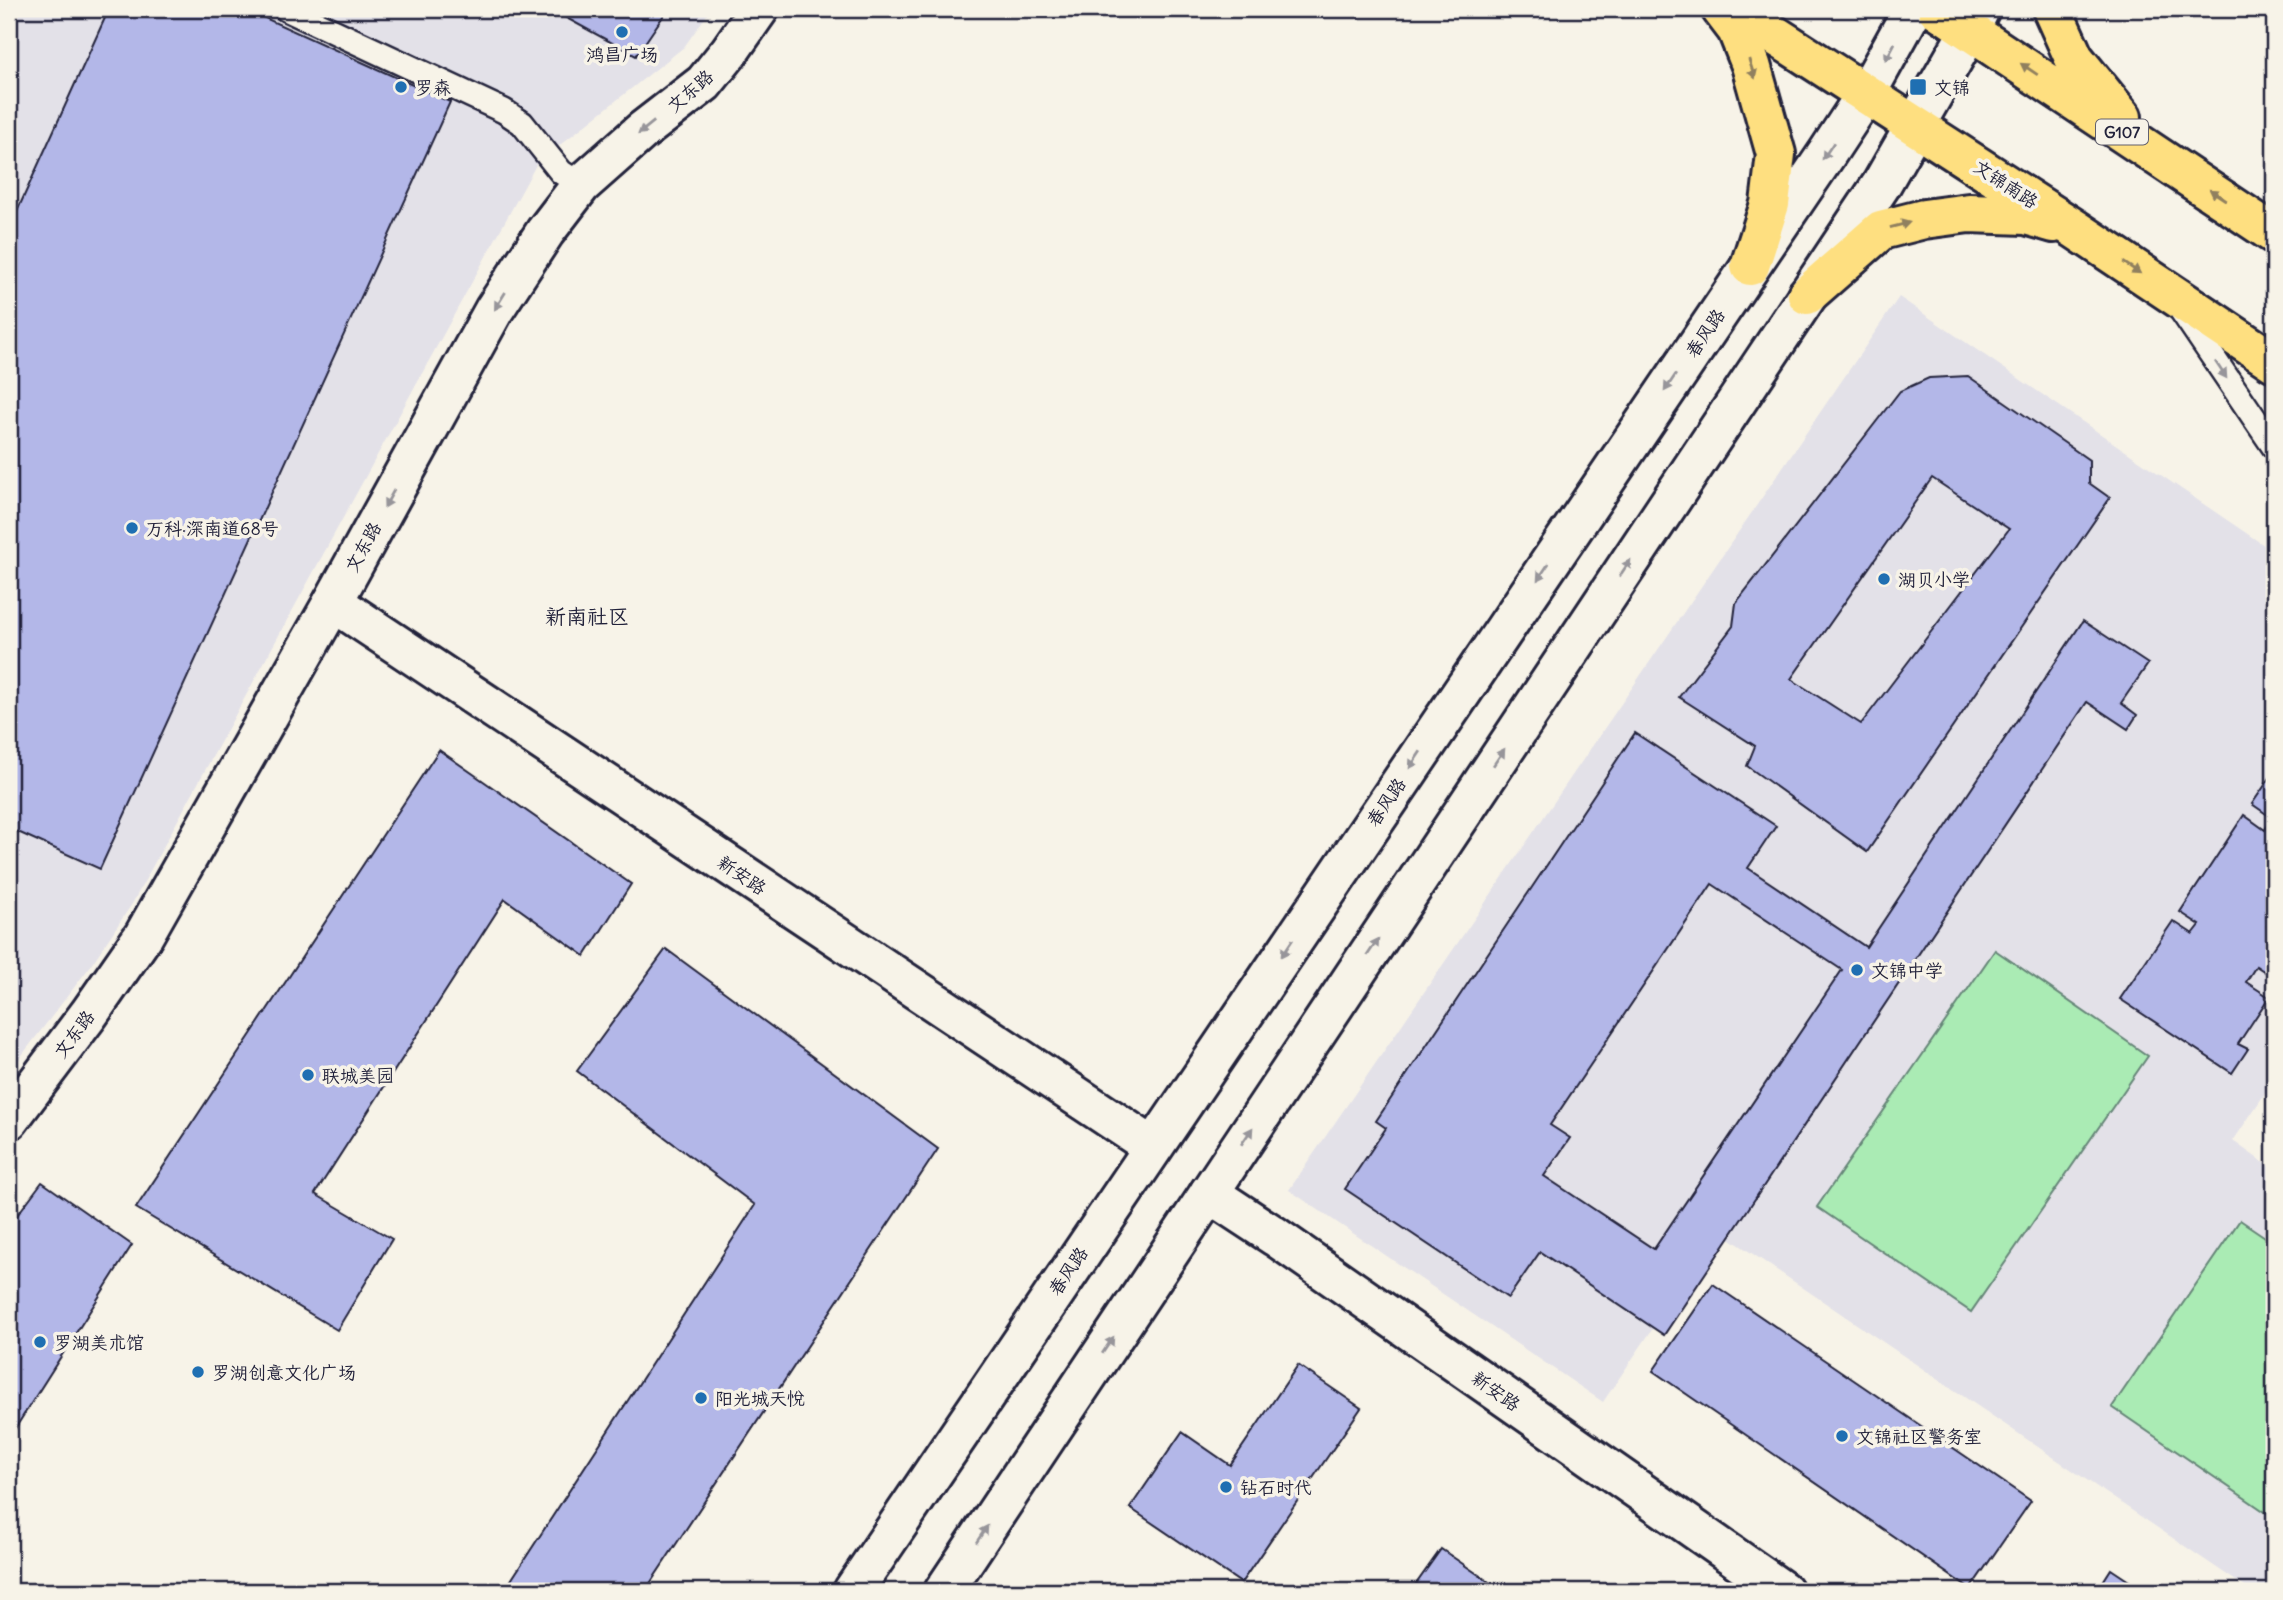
<svg xmlns="http://www.w3.org/2000/svg" width="2283" height="1600" font-family="Delius,'LXGW WenKai TC',sans-serif">
	<style>
		.built { fill: #e3e1e8 }
		.green { fill: #aaebb4; stroke: #668678; stroke-width: 2 }
		.building { fill: #b3b7e8; stroke: #22223b; stroke-width: 2; fill-rule: evenodd }
		.lines { fill: none; stroke-linecap: round; stroke-linejoin: round }
		.service-casing { stroke: #22223b; stroke-width: 28 }
		.minor-casing { stroke: #22223b; stroke-width: 44 }
		.tertiary-casing { stroke: #22223b; stroke-width: 44 }
		.trunk-casing { stroke: #22223b; stroke-width: 44 }
		.service { stroke: #f7f3e8; stroke-width: 23 }
		.minor { stroke: #f7f3e8; stroke-width: 38 }
		.tertiary { stroke: #f7f3e8; stroke-width: 38 }
		.trunk { stroke: #fedf80; stroke-width: 38 }
		.oneway { fill: #97959a }
		.oneway2 { fill: #90805e }
		.poi-dot { fill: #1f6fb2; stroke: #f7f3e8; stroke-width: 2.5 }
		.labels { text-anchor: middle; dominant-baseline: central; stroke-width: 7; stroke-linejoin: round; paint-order: stroke }
		.shield { fill: #f7f3e8; stroke: #62616f; stroke-width: 2 }
		.shield-label { font-size: 16px; font-weight: bold; fill: #22223b }
		.poi-label { font-size: 18px; fill: #22223b; stroke: #f7f3e8; text-anchor: start }
		.street-label { font-size: 18px; fill: #22223b; stroke: #f7f3e8 }
		.quarter-label { font-size: 21px; fill: #22223b; stroke: #f7f3e8 }
	</style>
	<rect width="100%" height="100%" fill="#f7f3e8"/>
	<filter id="ink" filterUnits="userSpaceOnUse"><feTurbulence type="fractalNoise" baseFrequency=".0143" numOctaves="2"/><feDisplacementMap in="SourceGraphic" scale="14" xChannelSelector="R" yChannelSelector="G"/><feConvolveMatrix kernelMatrix="1 2 1 2 8 2 1 2 1" color-interpolation-filters="sRGB"/></filter>
	<g filter="url(#ink)">
		<g class="built">
			<path d="M9,9H711L684,47L537,163L132,904L89,968L9,1072Z"/>
			<path d="M1899,297L2274,552V1080L2233,1141L2274,1170V1591H2251L1719,1231L1603,1402L1289,1190Z"/>
		</g>
		<g class="green">
			<path d="M1995,950L2148,1056L1971,1312L1817,1207Z"/>
			<path d="M2240,1220L2274,1243V1518L2112,1407Z"/>
		</g>
		<g class="building">
			<path d="M109,9H245L450,102L100,869L9,828V229Z"/>
			<path d="M550,9H668L636,56Z"/>
			<path d="M1968,376L2089,460V483L2110,498L1867,852L1747,766L1755,746L1679,697L1733,626L1736,603L1900,391L1929,378ZM1932,478L2009,529L1861,724L1791,679Z"/>
			<path d="M2083,621L2148,664L2121,703L2137,715L2128,729L2087,702L1664,1335L1540,1252L1508,1298L1345,1189L1386,1128L1376,1121L1635,733L1776,826L1748,868L1866,947ZM1712,884L1842,970L1654,1249L1544,1176L1570,1138L1550,1125Z"/>
			<path d="M439,750L631,884L585,956L505,899L315,1194L392,1239L337,1330L136,1208Z"/>
			<path d="M2274,772V914L2267,926L2274,931V978L2256,966L2246,982L2269,997L2238,1044L2248,1049L2232,1073L2120,999L2173,921L2193,934L2200,925L2180,912L2244,815L2265,830L2272,818L2252,804Z"/>
			<path d="M666,949L938,1149L645,1591H504L755,1205L577,1071Z"/>
			<path d="M42,1182L132,1245L9,1438V1226Z"/>
			<path d="M1713,1284L2031,1501L1970,1589L1653,1371Z"/>
			<path d="M1298,1365L1361,1408L1241,1583L1130,1508L1182,1432L1230,1465Z"/>
			<path d="M1441,1549L1492,1584L1487,1591H1411Z"/>
			<path d="M2111,1569L2144,1591H2097Z"/>
		</g>
		<g class="lines">
			<defs>
				<g id="service">
					<path d="M286,9L504,111L522,123L561,172L581,185"/>
					<path d="M2181,310L2274,447"/>
				</g>
				<g id="minor">
					<path d="M333,602L1153,1147"/>
					<path d="M9,1120L89,1014L144,935L333,602L494,310L545,232L581,185L642,131L704,83L729,52L759,9"/>
					<path d="M1209,1193L1276,1237L1783,1591"/>
				</g>
				<g id="tertiary">
					<path d="M853,1591L1828,152L1866,94L1913,9"/>
					<path d="M944,1591L1881,185L1970,30L1980,9"/>
				</g>
				<g id="trunk">
					<path d="M1721,9L1737,30L1751,65L1776,154L1770,204L1750,266"/>
					<path d="M1734,9L2075,229L2274,362"/>
					<path d="M1937,9L2274,234"/>
					<path d="M2052,9L2074,58L2122,117"/>
					<path d="M1807,295L1881,230L1924,219L1969,213L2026,215L2054,223"/>
				</g>
			</defs>
			<use href="#service" class="service-casing"/>
			<use href="#minor" class="minor-casing"/>
			<use href="#tertiary" class="tertiary-casing"/>
			<use href="#trunk" class="trunk-casing"/>
			<use href="#service" class="service"/>
			<use href="#minor" class="minor"/>
			<use href="#tertiary" class="tertiary"/>
			<use href="#trunk" class="trunk"/>
		</g>
		<defs><path id="oneway-solid" d="M-6-.8H1V-3.2L6.5 0L1 3.2V.8H-6Z" transform="scale(1.75)"/></defs>
		<g class="oneway">
			<use href="#oneway-solid" transform="translate(1890 52) rotate(118)"/>
			<use href="#oneway-solid" transform="translate(646 128) rotate(141)"/>
			<use href="#oneway-solid" transform="translate(1828 151) rotate(124)"/>
			<use href="#oneway-solid" transform="translate(500 301) rotate(122)"/>
			<use href="#oneway-solid" transform="translate(2221 370) rotate(56)"/>
			<use href="#oneway-solid" transform="translate(1670 383) rotate(124)"/>
			<use href="#oneway-solid" transform="translate(389 499) rotate(119)"/>
			<use href="#oneway-solid" transform="translate(1625 568) rotate(-56)"/>
			<use href="#oneway-solid" transform="translate(1543 572) rotate(124)"/>
			<use href="#oneway-solid" transform="translate(1499 757) rotate(-56)"/>
			<use href="#oneway-solid" transform="translate(1415 760) rotate(124)"/>
			<use href="#oneway-solid" transform="translate(1373 947) rotate(-56)"/>
			<use href="#oneway-solid" transform="translate(1287 948) rotate(124)"/>
			<use href="#oneway-solid" transform="translate(1247 1136) rotate(-56)"/>
			<use href="#oneway-solid" transform="translate(1108 1345) rotate(-56)"/>
			<use href="#oneway-solid" transform="translate(982 1534) rotate(-56)"/>
		</g>
		<g class="oneway2">
			<use href="#oneway-solid" transform="translate(1752 69) rotate(72)"/>
			<use href="#oneway-solid" transform="translate(2029 69) rotate(-146)"/>
			<use href="#oneway-solid" transform="translate(2218 195) rotate(-146)"/>
			<use href="#oneway-solid" transform="translate(1900 225) rotate(-15)"/>
			<use href="#oneway-solid" transform="translate(2132 268) rotate(34)"/>
		</g>
	</g>
	<g class="poi-dot">
		<circle cx="622" cy="32" r="7"/>
		<circle cx="401" cy="87" r="7"/>
		<rect x="1909" y="78" width="18" height="18" rx="3.5"/>
		<circle cx="132" cy="528" r="7"/>
		<circle cx="1884" cy="579" r="7"/>
		<circle cx="1857" cy="970" r="7"/>
		<circle cx="308" cy="1075" r="7"/>
		<circle cx="40" cy="1342" r="7"/>
		<circle cx="198" cy="1372" r="7"/>
		<circle cx="701" cy="1398" r="7"/>
		<circle cx="1842" cy="1436" r="7"/>
		<circle cx="1226" cy="1487" r="7"/>
	</g>
	<g class="labels">
		<rect class="shield" x="2096" y="119.5" width="52" height="25" rx="5"/>
		<g class="shield-label">
			<text x="2122" y="132">G107</text>
		</g>
		<g class="poi-label">
			<text x="622" y="54" text-anchor="middle">鸿昌广场</text>
			<text x="415" y="87">罗森</text>
			<text x="1934" y="87">文锦</text>
			<text x="146" y="528">万科·深南道68号</text>
			<text x="1898" y="579">湖贝小学</text>
			<text x="1871" y="970">文锦中学</text>
			<text x="322" y="1075">联城美园</text>
			<text x="54" y="1342">罗湖美术馆</text>
			<text x="212" y="1372">罗湖创意文化广场</text>
			<text x="715" y="1398">阳光城天悦</text>
			<text x="1856" y="1436">文锦社区警务室</text>
			<text x="1240" y="1487">钻石时代</text>
		</g>
		<g class="street-label">
			<text transform="translate(690 91) rotate(-41)">文东路</text>
			<text transform="translate(2006 184) rotate(33)">文锦南路</text>
			<text transform="translate(1705 333) rotate(-56)">春风路</text>
			<text transform="translate(363 547) rotate(-61)">文东路</text>
			<text transform="translate(1386 802) rotate(-56)">春风路</text>
			<text transform="translate(742 875) rotate(34)">新安路</text>
			<text transform="translate(74 1034) rotate(-53)">文东路</text>
			<text transform="translate(1068 1271) rotate(-56)">春风路</text>
			<text transform="translate(1496 1391) rotate(35)">新安路</text>
		</g>
		<g class="quarter-label">
			<text x="587" y="616">新南社区</text>
		</g>
	</g>
	<rect width="2283" height="1600" fill="none" stroke="#f7f3e8" stroke-width="35"/>
	<rect x="18" y="18" width="2248" height="1565" fill="none" stroke="#22223b" stroke-width="2.5" filter="url(#ink)"/>
</svg>
